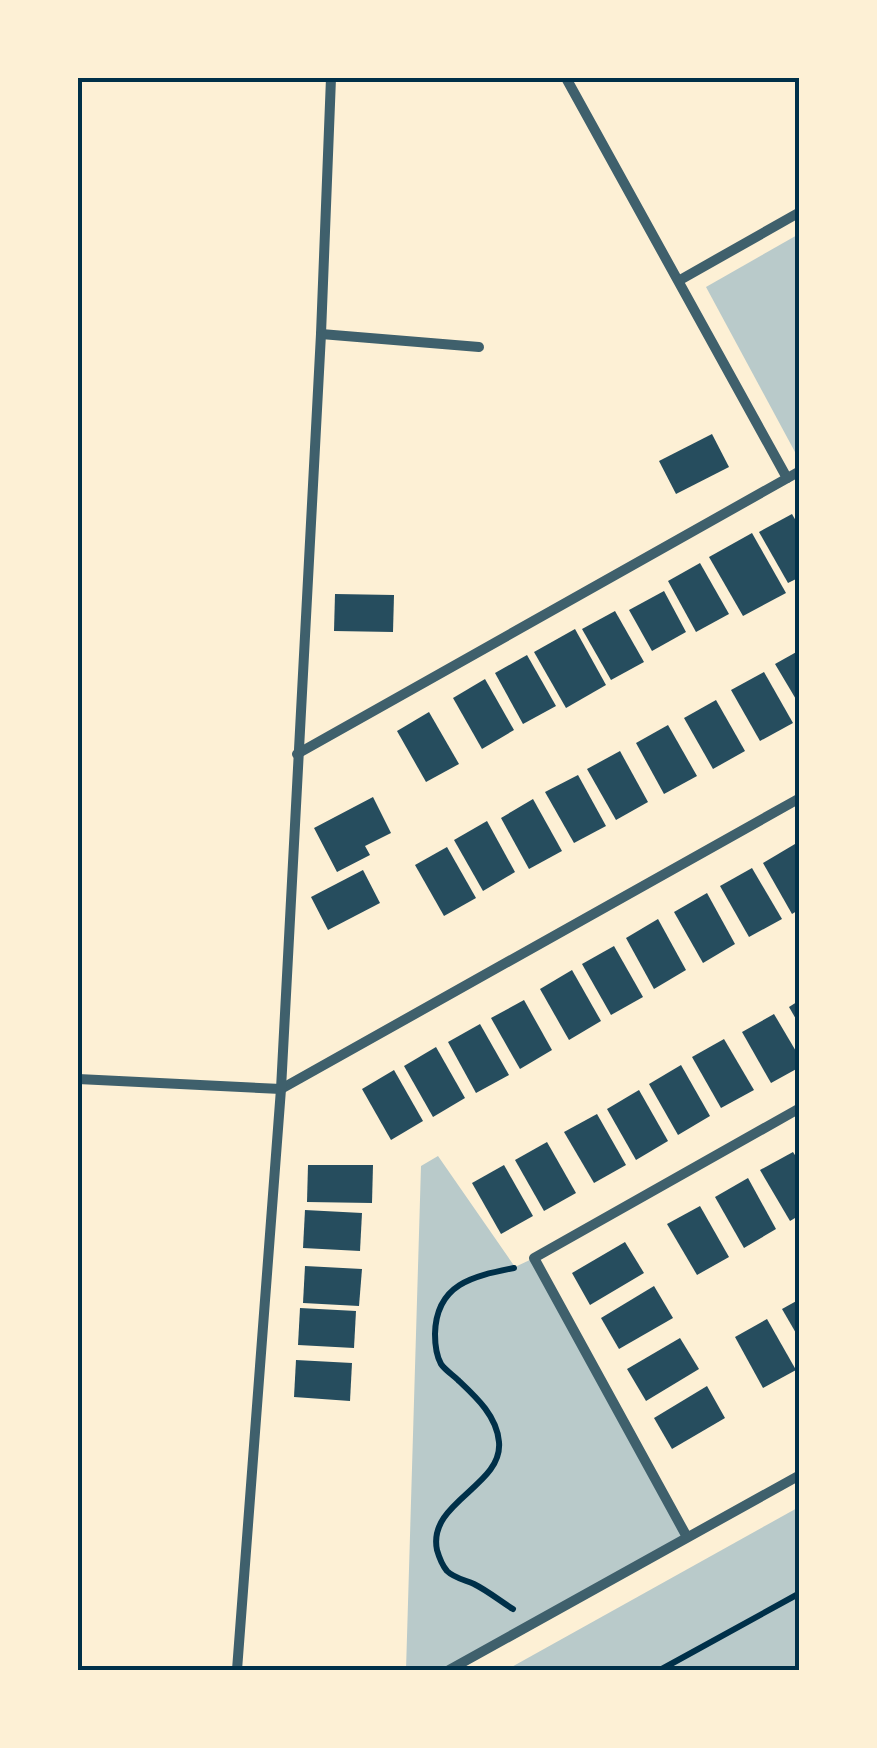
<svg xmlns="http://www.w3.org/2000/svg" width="877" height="1748" font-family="Jost,sans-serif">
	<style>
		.green { fill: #b9caca }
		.building { fill: #264d5e }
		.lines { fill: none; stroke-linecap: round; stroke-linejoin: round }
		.path { stroke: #003049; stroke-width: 6 }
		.minor { stroke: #3f606c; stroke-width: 10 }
		.neatline { fill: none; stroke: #003049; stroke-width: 4 }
	</style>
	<rect width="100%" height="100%" fill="#fdf0d5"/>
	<g class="green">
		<path d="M799,234L800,449L795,452L706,287Z"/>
		<path d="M438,1156L515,1267L534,1258L687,1537L449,1670H406L421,1166Z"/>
		<path d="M799,1507V1670H506Z"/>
	</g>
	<g class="building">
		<path d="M712,434L729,467L676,494L659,461Z"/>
		<path d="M792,514L800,528V577L788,583L759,532Z"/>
		<path d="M752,533L786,593L743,616L709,557Z"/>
		<path d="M700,563L729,614L696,632L668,581Z"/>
		<path d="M664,591L686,632L652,651L629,610Z"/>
		<path d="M335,594L394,595L393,632L334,631Z"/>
		<path d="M615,611L644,662L611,680L582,629Z"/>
		<path d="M575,629L606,685L566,708L534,652Z"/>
		<path d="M800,650V706L775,664Z"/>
		<path d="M527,655L556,706L523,724L495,673Z"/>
		<path d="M764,672L793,723L760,741L731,690Z"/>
		<path d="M485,679L514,730L482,749L453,698Z"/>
		<path d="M716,700L745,751L713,769L684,718Z"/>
		<path d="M429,712L459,764L426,782L397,731Z"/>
		<path d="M668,725L697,776L664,794L636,743Z"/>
		<path d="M620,751L648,802L616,820L587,769Z"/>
		<path d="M578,775L606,826L574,843L545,792Z"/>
		<path d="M373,797L391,833L365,846L370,855L337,872L314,828Z"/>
		<path d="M533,799L562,851L529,869L501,818Z"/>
		<path d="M487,821L515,872L483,891L454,840Z"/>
		<path d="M795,844L800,852V909L792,914L763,863Z"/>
		<path d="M447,847L476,898L444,916L415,865Z"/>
		<path d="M752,868L782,919L749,937L720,886Z"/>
		<path d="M363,870L380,903L328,930L311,897Z"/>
		<path d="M707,893L735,944L703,963L674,912Z"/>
		<path d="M658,919L686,970L654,989L626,938Z"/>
		<path d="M614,946L643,997L611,1015L582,964Z"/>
		<path d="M572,970L601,1021L569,1040L540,989Z"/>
		<path d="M524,1000L552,1050L520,1069L491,1018Z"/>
		<path d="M800,1000V1026L789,1007Z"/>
		<path d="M774,1014L800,1058V1067L771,1083L742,1032Z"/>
		<path d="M480,1024L509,1075L476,1093L448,1042Z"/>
		<path d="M724,1039L754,1090L721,1108L692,1057Z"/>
		<path d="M436,1047L465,1098L433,1117L404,1066Z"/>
		<path d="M681,1065L710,1116L678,1135L649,1084Z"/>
		<path d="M394,1070L423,1121L391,1140L362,1089Z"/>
		<path d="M639,1090L668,1141L636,1160L607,1109Z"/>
		<path d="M597,1114L626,1165L594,1183L564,1132Z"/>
		<path d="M547,1142L576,1193L544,1211L515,1160Z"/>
		<path d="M793,1152L800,1163V1215L790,1221L760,1170Z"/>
		<path d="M308,1165H373L372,1203L307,1202Z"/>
		<path d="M504,1165L533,1216L501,1234L472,1183Z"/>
		<path d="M748,1178L776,1229L744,1248L715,1197Z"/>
		<path d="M700,1206L729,1257L697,1275L667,1224Z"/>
		<path d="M305,1210L362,1213L360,1251L303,1248Z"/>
		<path d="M625,1242L644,1273L590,1305L572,1273Z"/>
		<path d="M305,1266L362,1269L359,1306L303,1303Z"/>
		<path d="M654,1286L673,1318L619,1349L601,1318Z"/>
		<path d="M800,1299V1340L782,1309Z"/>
		<path d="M300,1308L356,1311L354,1348L298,1345Z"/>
		<path d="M767,1319L796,1370L763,1388L735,1337Z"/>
		<path d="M680,1338L699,1369L646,1401L627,1369Z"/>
		<path d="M296,1360L352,1363L350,1401L294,1397Z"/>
		<path d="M707,1386L725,1418L672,1449L654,1418Z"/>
	</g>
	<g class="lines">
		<g class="path">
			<path d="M513,1609C500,1601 488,1591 474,1584C465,1580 454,1578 447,1571C442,1565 439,1557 437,1550C427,1502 503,1486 499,1442C497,1416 476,1397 458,1380C453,1375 445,1370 441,1364C436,1355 435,1343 435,1334C436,1283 474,1276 514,1268"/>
			<path d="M660,1670L800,1593"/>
		</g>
		<g class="minor">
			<path d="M566,78L787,478"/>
			<path d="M680,280L800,212"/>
			<path d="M321,334L479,347"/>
			<path d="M297,754L800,471"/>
			<path d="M78,1079L281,1089L800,798"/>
			<path d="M687,1537L534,1258L800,1108"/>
			<path d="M237,1670L281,1089L321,334L331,78"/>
			<path d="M449,1670L800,1475"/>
		</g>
	</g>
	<rect width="877" height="1748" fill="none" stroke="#fdf0d5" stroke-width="160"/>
	<rect x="80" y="80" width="717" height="1588" class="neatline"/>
</svg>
